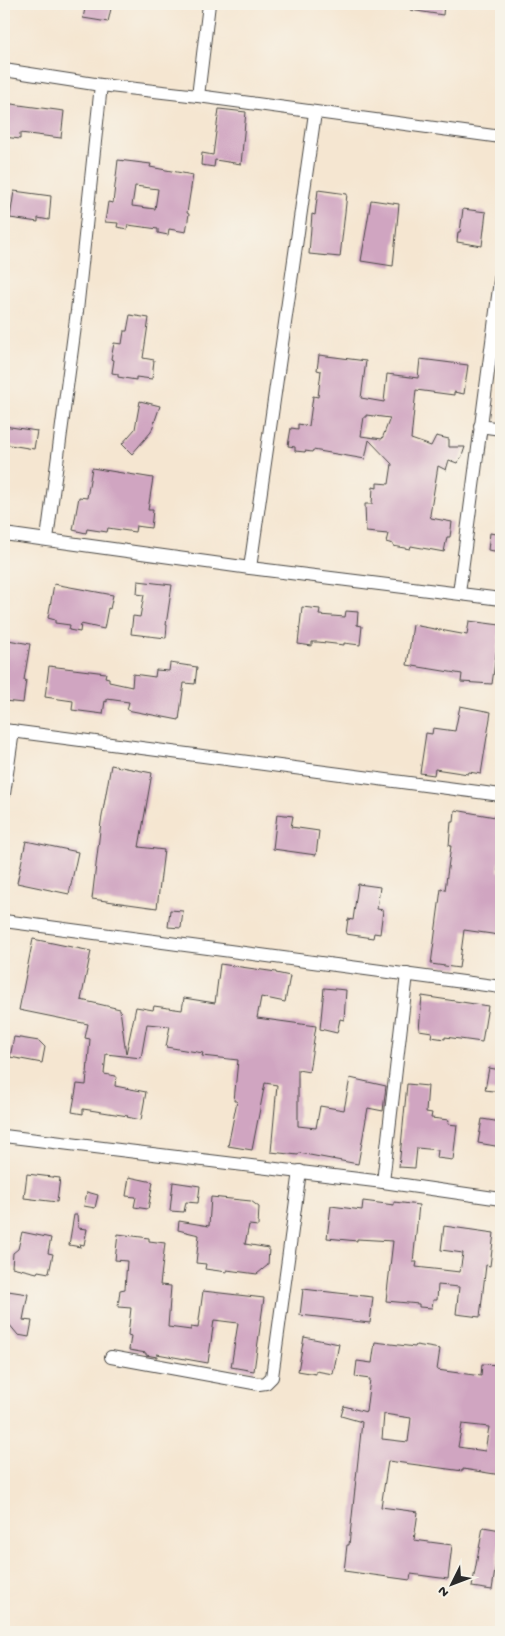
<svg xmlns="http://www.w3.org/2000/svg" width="505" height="1636" font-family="'Gochi Hand',sans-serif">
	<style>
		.building { fill: #d0a5c1; fill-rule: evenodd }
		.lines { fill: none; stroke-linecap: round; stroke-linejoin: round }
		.minor-casing { stroke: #494744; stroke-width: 14 }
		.minor { stroke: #fff; stroke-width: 12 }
	</style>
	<rect width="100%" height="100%" fill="#f7f3e8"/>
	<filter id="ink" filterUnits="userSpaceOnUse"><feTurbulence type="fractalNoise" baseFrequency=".02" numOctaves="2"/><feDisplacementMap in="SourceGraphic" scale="10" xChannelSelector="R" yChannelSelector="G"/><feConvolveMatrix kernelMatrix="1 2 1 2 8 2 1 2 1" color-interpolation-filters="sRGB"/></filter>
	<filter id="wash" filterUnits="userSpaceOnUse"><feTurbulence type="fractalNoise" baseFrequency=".0096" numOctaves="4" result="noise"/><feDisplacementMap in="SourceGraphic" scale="20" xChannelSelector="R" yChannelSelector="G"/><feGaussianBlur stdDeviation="1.12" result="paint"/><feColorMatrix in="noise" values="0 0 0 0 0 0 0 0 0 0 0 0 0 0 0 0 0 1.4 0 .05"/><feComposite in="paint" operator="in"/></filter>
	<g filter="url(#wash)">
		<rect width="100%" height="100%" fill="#f5e6d1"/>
		<g id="blocks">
			<g class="building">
				<path d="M86,4H112L108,22L83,18Z"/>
				<path d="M410,4H444L443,15L410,10Z"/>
				<path d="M4,103L64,111L61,138L20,133V139L4,137Z"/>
				<path d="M219,109L246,112L241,164L215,160L214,167L201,165L202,153L213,155Z"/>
				<path d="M118,160L151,164L150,167L193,175L187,213L189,214L186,232L169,229L168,235L158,233V229L128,225L127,229L117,227L118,223L105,222L108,202L113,203ZM135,186L158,189L155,209L132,206Z"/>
				<path d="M318,190L347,194L340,257L309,254L312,214L315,215Z"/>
				<path d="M14,191L51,196L49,220L38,218V222L10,218Z"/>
				<path d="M371,200L399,204L393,266L361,261Z"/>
				<path d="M463,209L486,212L482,246L457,242L458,232H460Z"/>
				<path d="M130,315L149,318L143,358L154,360L152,379L136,377V380L118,377V374L112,373L114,360L111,359L114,343L122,344L124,331H127Z"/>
				<path d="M319,355L366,361L361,398L384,402L387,374L418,378L420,359L468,365L464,394L454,392V395L416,390L411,439L431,446L436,436L449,439V447H465L462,456L457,463L449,460L446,470L438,466L430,515L431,518L452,522L450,537H447L444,552L411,546L410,549L393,546V544L386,542L388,534L366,532L365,504H372L373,487L377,488V483L389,484L392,464L369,440L365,459L313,450L312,452L305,451V452L295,451V447L288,446L291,428L298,429V424L309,426L313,396L318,397L321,371L317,370ZM366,415L390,418L382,439L361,436L364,417H366Z"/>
				<path d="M140,401L160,406L151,432L132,454L122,444L135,429Z"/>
				<path d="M4,426L37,431L34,449L4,444Z"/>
				<path d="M92,468L153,478L148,510H153L151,528L136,526L135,532L108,528L107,532L87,529L86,533L73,530L79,497L87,498Z"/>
				<path d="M490,533L501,535V552L488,550Z"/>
				<path d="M138,581L172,585L166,625H167L166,638L131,634L133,616L140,617L144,595L137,594Z"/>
				<path d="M54,584L113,595L110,609L108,608L104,629L81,624L80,632L69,630L70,625L55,623V620L48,618Z"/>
				<path d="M302,607L320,609L319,615L345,617L346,611L358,612L357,625L362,626L360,645L344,643V645L318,642H312V646L298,644Z"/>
				<path d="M469,621L500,625L492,684L461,682L462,674L407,665L413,625L467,635Z"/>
				<path d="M8,640L30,644L24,680H26L23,703L4,701V653H6Z"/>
				<path d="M170,663L197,667L195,684L184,683L179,720L127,710L129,702L107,699V702L105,701L103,714L72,710L73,701L45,697L49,666L106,673L105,677L109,678V682L132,687L133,674L155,677L156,670L169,671Z"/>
				<path d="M460,706L491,712L481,774L469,772L468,774L435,769L434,775L420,773L426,733L432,734L433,728L455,731Z"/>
				<path d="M111,765L152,773L139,847L164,850L157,908L92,899L101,822Z"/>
				<path d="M455,810L501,818L500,828L501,829V848L498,871L501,872V930H500L499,935L464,930L459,968L431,964L441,889L445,890L451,846H449L451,822H454Z"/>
				<path d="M277,814L293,816L291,827L319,831L316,855L273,849Z"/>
				<path d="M26,841L78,852L69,894L17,883Z"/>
				<path d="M358,884L380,887L377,909L383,910L380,934L374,933L373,938L346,934L348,919L353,920Z"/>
				<path d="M170,910L183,911L181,928L168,927Z"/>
				<path d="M33,939L91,951L81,1000L120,1009L126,1054L136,1007L153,1010L154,1006L182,1010L184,998L215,1003L220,964L276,972V973L290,976L285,1002L261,997L257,1018L316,1026L309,1072L298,1070V1126L316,1128L320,1106L344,1110L350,1078L386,1086L383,1111L368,1108L358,1164L299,1153L298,1155L271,1152L277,1085L265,1083L252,1150L228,1146L237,1101H234L238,1060L202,1056L203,1053L166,1047L170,1026L147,1024L141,1058L106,1054L104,1074L116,1076L115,1086L146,1092L141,1120L127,1117L128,1116L83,1109V1114L72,1112L77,1084L86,1085L90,1039L85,1038L88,1024L19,1010Z"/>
				<path d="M324,988L346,990L344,1020L340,1019L337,1033L320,1029Z"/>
				<path d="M422,996L488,1006L482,1042L445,1037V1039L431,1037L432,1032L419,1030Z"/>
				<path d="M14,1037L39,1041L45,1047L42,1063L10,1057Z"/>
				<path d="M489,1068L501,1070V1092L485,1090Z"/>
				<path d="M407,1084L428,1086L426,1112L432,1113L431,1118L449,1120L448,1124L457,1125L453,1160L437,1158L438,1150L417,1148L415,1168L399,1167Z"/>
				<path d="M482,1119L501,1122V1147L478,1143Z"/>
				<path d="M27,1174L60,1178L57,1202L24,1198Z"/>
				<path d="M129,1177L153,1182L148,1209L134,1207L136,1197L126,1196Z"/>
				<path d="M173,1182L200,1186L198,1203L186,1202L184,1212L170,1211Z"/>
				<path d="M87,1192L98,1195L95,1208L84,1206Z"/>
				<path d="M211,1197L251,1201L259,1207L258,1226L249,1225L245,1244L269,1248L268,1265L257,1274L227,1270V1272L205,1269L206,1264L196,1263L199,1235L178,1230L179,1221L209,1226Z"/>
				<path d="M363,1201L394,1205V1202L419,1205L413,1262H417L416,1267L460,1272L463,1253L441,1250L444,1226L494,1233L490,1266L486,1265L480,1317L456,1314L459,1287L438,1285L437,1300H433L432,1308L419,1307V1304L386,1301L393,1241L357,1239V1241L327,1238L331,1206L362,1210Z"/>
				<path d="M74,1215H77L78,1228L87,1229L84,1245L80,1244L81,1247L69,1245Z"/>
				<path d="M22,1232L51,1238L48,1253L53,1254L49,1273L38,1271L37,1273L12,1267L13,1253L18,1249Z"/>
				<path d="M118,1234L149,1238V1241L165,1243L160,1285L171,1286L168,1327L191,1330V1327L198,1328L203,1291L264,1298L254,1371L231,1367L238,1323L214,1320L208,1363L157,1354V1357L146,1355V1353L129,1350L131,1336L128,1335L131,1308L118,1307L120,1290L125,1289L127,1261L115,1260Z"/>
				<path d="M303,1289L373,1297L370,1323L300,1315Z"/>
				<path d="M8,1291L28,1294L23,1320L32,1321L29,1337L18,1335L4,1318Z"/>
				<path d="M304,1337L339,1344L333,1374L316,1371V1374L298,1371Z"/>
				<path d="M375,1342L415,1347L416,1345L440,1349L437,1370L481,1376L482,1364L501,1365L498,1407H501V1475L463,1469V1471L388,1461L381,1507L418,1512L414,1540L452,1545L448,1579L411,1574L410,1580L344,1571L347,1545H349L362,1422L341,1416L344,1406L366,1412L370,1379L355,1377L357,1361L372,1363ZM384,1414L411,1418L408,1442L382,1439ZM462,1424L489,1427L485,1451L458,1447Z"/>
				<path d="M483,1527L501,1530L492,1590L472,1587Z"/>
			</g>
		</g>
	</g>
	<g filter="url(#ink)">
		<use href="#blocks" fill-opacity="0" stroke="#494744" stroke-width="1"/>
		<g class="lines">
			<defs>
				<g id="minor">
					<path d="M4,70L101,85L198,96L501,137"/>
					<path d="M198,96L209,4"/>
					<path d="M480,426L501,429"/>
					<path d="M4,534L250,568L501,599"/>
					<path d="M47,539L77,311L101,85"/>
					<path d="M250,568L315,113"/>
					<path d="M459,593L501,273"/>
					<path d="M4,730L501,795"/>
					<path d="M4,794L13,731"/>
					<path d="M4,921L501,987"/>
					<path d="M4,1136L383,1182L501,1199"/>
					<path d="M383,1182L407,974"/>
					<path d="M111,1357L259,1384L266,1383L272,1377L300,1171"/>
				</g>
			</defs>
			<use href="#minor" class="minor-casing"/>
			<use href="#minor" class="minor"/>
		</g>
	</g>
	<rect width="505" height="1636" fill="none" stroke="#f7f3e8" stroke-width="20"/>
	<g transform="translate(452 1584) rotate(228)" stroke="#f7f3e8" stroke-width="4" paint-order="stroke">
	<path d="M0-4L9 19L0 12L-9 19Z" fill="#2b2b2b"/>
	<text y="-8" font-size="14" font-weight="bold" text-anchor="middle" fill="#2b2b2b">N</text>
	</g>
</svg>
